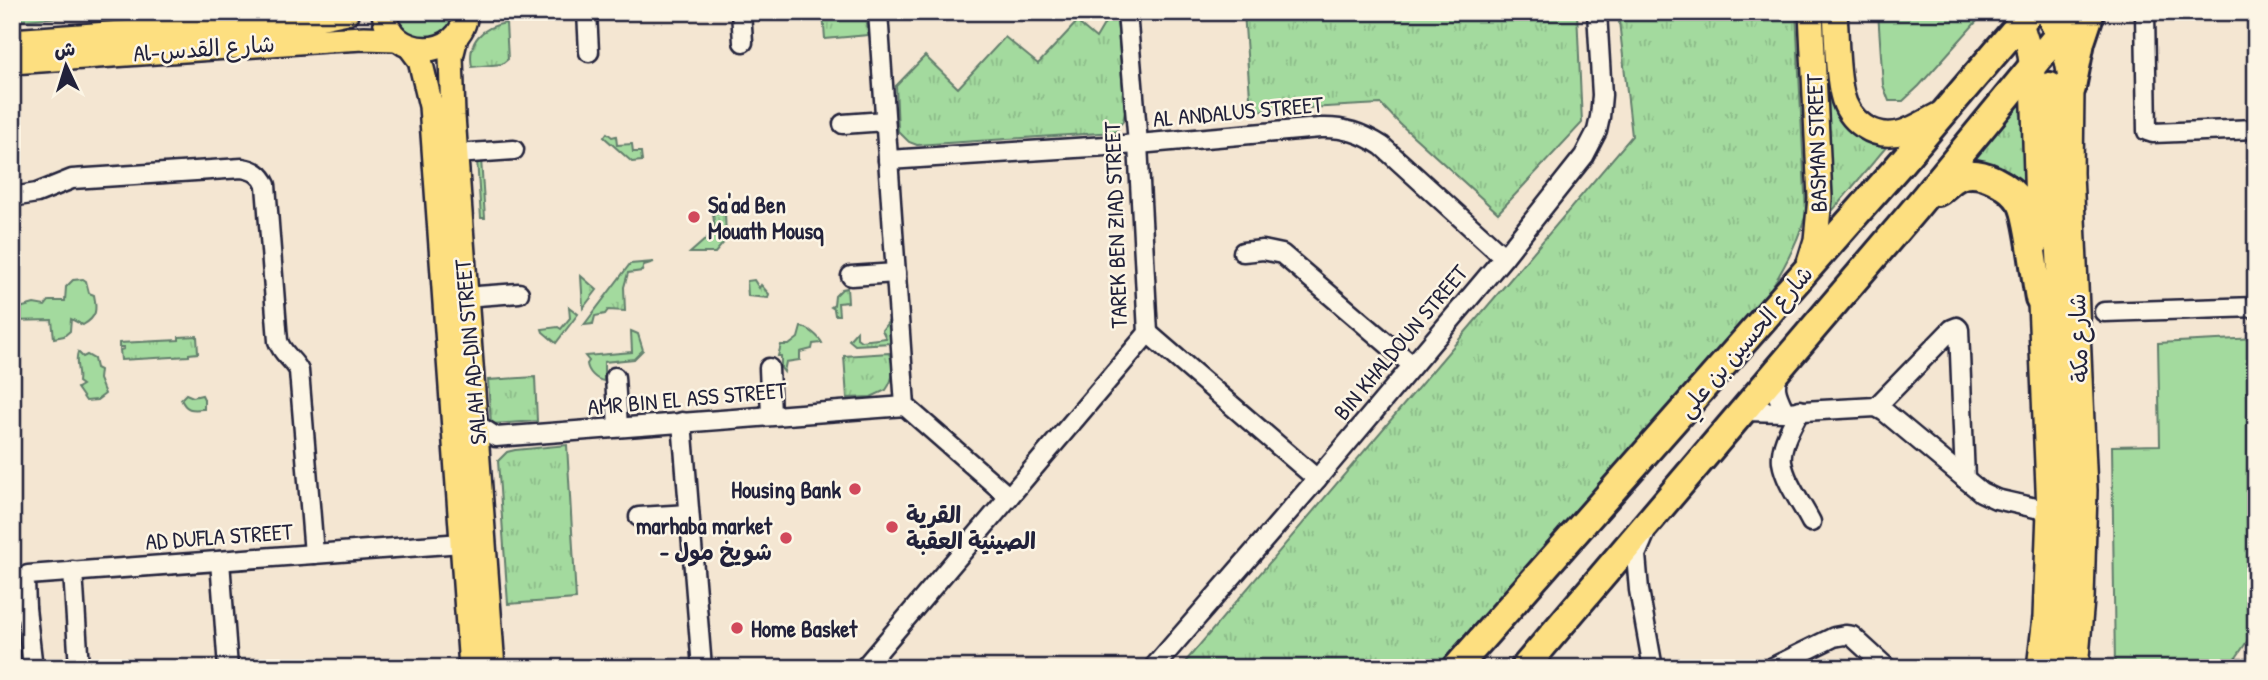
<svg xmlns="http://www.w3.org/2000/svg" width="2268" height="680" font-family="'Patrick Hand','Playpen Sans Arabic',sans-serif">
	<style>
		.green { fill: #a3da9e; stroke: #627e6c; stroke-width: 2 }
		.park { fill: url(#park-tufts); stroke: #627e6c; stroke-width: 2 }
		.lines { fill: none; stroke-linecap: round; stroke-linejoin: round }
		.minor-casing { stroke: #22223b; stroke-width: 23 }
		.major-casing { stroke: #22223b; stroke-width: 28 }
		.highway-casing { stroke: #22223b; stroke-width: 32 }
		.minor { stroke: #fcf5e5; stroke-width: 18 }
		.major { stroke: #fddf80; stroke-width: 23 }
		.highway { stroke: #fddf80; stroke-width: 26 }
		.poi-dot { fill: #d1495b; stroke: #fcf5e5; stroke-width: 2.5 }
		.labels { text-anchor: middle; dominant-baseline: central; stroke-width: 5; stroke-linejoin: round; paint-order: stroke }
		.street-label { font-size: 23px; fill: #22223b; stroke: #fcf5e5 }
		.poi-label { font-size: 23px; font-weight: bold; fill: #22223b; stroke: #fcf5e5; text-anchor: start }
	</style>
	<defs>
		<pattern id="park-tufts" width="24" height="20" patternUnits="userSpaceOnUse" patternTransform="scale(1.75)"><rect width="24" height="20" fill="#a3da9e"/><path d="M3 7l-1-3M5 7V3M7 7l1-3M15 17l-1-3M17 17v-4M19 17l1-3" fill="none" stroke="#8cbb89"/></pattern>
	</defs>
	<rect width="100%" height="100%" fill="#f4e6d2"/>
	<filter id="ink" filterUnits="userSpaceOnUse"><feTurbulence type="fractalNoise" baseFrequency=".0143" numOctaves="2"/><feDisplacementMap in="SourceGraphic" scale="14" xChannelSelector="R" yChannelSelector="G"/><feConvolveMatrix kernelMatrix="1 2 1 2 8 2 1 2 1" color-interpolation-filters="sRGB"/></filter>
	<g filter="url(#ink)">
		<g class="green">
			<path d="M390,12H460L440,41L407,39Z"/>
			<path d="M1878,12H1985L1919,86L1903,101H1889L1883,85Z"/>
			<path d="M83,279L86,281L89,293L94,295C97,310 97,317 83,325L71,319L70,331L64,336L54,338L52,320L12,321V310L34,304L45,306L49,301H65L66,287L73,280Z"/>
			<path d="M801,327C808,327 819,337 822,343L813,344L812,349L800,352V360L786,362L784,372L781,368V356H778L781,345H789L798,338Z"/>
			<path d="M631,331L638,334L643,350L634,359L604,362V381C596,380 588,372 587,364L589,361L585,356L632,352Z"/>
			<path d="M2256,338V628L2229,668H2115L2112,446L2160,445L2158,343Z"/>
			<path d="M78,352L83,357L87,355L94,359L96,368L100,370L99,379L105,394L97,400L86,401L77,388L82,385L78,382C80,371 74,363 78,352Z"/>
			<path d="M186,394L193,397L202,395L204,399V409C192,410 186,411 181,399Z"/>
		</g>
		<g class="park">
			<path d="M12,12H99V14L12,21Z"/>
			<path d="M823,12H866L868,35L825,39Z"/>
			<path d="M1244,12H1577L1582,123L1498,213L1400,124L1381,104L1251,111Z"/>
			<path d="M1618,12H1796L1806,214C1797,244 1784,269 1767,295L1437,668H1180L1632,136Z"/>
			<path d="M1818,12H1828L1841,118L1852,132L1869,142L1888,145L1828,216Z"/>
			<path d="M1117,20L1125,112L1123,121L1115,132L917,145L909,142L898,131L896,86L925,56L958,88L1005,37L1038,64L1077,22L1096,38L1106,21Z"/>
			<path d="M506,23L508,59L502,64L472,67C467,41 482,27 506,23Z"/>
			<path d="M2023,96L2027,187H2023L1967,161Z"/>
			<path d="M607,133L612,137L616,136L617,145L632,144L633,152H641L642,161L632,162L604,137Z"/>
			<path d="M477,159H481L485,218H481Z"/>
			<path d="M725,212L726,240L715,253H690L715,231L713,213Z"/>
			<path d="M654,262L644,265L642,271L628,273L624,287L625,311L608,310L605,314L595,316L593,324L584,325L630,264Z"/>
			<path d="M581,276L597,290L583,308Z"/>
			<path d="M754,280L759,288L761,285L769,294L768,298L748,296L747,281Z"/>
			<path d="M847,288L848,302L838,303L839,315H835L834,309L831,307L834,305L835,296L842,289Z"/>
			<path d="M569,307L578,314L556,343L543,332L542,329L558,327L561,329L570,318Z"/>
			<path d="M888,322L891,343L855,345L849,340L857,331V338L861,341L886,338L882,330Z"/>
			<path d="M197,336L198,353L189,354V356L121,360L120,350L124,349V347H119V343L179,340V337Z"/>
			<path d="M889,353C895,367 894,379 886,390L871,397L847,398L844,356Z"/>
			<path d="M535,377L537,421L491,424L488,380Z"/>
			<path d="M567,445L576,599L508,604L498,461L507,452L515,450Z"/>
		</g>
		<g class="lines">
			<defs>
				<g id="minor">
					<path d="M587,12L589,52"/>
					<path d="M741,12L743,42"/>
					<path d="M878,12L905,406"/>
					<path d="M2145,12L2147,131L2153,133L2256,129"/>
					<path d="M843,124L885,121"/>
					<path d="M456,154L514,150"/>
					<path d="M888,160L1138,144L1320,128C1344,127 1362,133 1382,146L1504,257"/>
					<path d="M12,197L37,193L72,179L242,168C254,170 261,174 266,185L278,341C282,354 294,360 299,371L314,554"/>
					<path d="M1243,252L1263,250L1282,254L1412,365"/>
					<path d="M851,276L896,273"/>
					<path d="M464,297L519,293"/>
					<path d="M2104,312L2256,307"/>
					<path d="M1148,333L1317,479"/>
					<path d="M769,368L771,415"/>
					<path d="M1780,369C1772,388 1777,395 1785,412"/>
					<path d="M615,377L618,427"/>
					<path d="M905,406L1009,497"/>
					<path d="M1876,407L1952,329L1957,327L1959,329L1965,479"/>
					<path d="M1800,410C1792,426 1780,444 1782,462C1785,482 1802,504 1811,522"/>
					<path d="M1744,411L1785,412L1876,407L1885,412L1981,492L1996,499L2049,511"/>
					<path d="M682,422L702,668"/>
					<path d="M476,424L496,437L905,406"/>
					<path d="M639,517L689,514"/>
					<path d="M1645,534L1636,555L1639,590L1653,668"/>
					<path d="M220,561L228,668"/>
					<path d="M73,571L79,668"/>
					<path d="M26,608L33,668"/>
					<path d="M12,609L26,608L25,580L28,575L462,543"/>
					<path d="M864,668L1148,333L1138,144L1127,12"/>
					<path d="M1153,668L1317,479L1504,257L1584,156L1597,131L1600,117L1602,95L1597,12"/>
					<path d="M1771,668L1834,637L1845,635L1852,636L1887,668"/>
				</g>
				<g id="major">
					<path d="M384,12C388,61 463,61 466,12"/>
					<path d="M1835,12C1837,39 1836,68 1842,94C1848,121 1874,141 1903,132C1916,128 1929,119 1942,113"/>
					<path d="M2046,12L2058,35L2067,61L2072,88L2071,173L2085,490L2082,599L2076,668"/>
					<path d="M2021,23L2029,49L2033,75L2038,242"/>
					<path d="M456,37L451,57L453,116L493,668"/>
					<path d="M12,41L314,19L347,12"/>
					<path d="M411,48L420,60L431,106L471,668"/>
					<path d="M12,62L327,40L364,38L396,39"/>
					<path d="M1808,266L1816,240L1820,198L1811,12"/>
					<path d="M2039,280L2049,511L2045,617L2039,668"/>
				</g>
				<g id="highway">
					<path d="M2050,86L2055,131C2059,245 2066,358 2067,472C2067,537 2069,603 2058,668"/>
					<path d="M2072,88L2081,42L2091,12"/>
					<path d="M1938,192C1944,188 1952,179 1960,176C1980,168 2010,185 2021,203C2029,217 2035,278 2039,298"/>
					<path d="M1456,668L1901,163L2030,12"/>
					<path d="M1524,668L1914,210L2077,12"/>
				</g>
			</defs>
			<use href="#minor" class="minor-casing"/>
			<use href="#major" class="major-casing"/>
			<use href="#highway" class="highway-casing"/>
			<use href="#minor" class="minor"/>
			<use href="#major" class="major"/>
			<use href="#highway" class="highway"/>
		</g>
	</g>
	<g class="poi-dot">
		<circle cx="694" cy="217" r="7"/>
		<circle cx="855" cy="489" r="7"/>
		<circle cx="892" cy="527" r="7"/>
		<circle cx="786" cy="538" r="7"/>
		<circle cx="737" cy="628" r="7"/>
	</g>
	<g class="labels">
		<g class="street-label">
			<text transform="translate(204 48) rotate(-4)">Al-شارع القدس</text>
			<text transform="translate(1238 111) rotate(-5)">AL ANDALUS STREET</text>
			<text transform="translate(1816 143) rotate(-92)">BASMAN STREET</text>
			<text transform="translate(1115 225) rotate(-92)">TAREK BEN ZIAD STREET</text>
			<text transform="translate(2078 338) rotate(-92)">شارع مكة</text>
			<text transform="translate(1745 341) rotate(-49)">شارع الحسين بن علي</text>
			<text transform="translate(1400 342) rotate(-50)">BIN KHALDOUN STREET</text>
			<text transform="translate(470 352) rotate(-95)">SALAH AD-DIN STREET</text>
			<text transform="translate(687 398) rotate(-5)">AMR BIN EL ASS STREET</text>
			<text transform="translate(219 536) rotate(-4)">AD DUFLA STREET</text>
		</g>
		<g class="poi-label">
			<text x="708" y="204">Sa'ad Ben<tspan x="708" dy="26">Mouath Mousq</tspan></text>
			<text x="841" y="489" text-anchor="end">Housing Bank</text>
			<text x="906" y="514">القرية<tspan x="906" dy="26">الصينية العقبة</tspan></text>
			<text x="772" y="525" text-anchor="end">marhaba market<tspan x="772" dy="26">- شويخ مول</tspan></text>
			<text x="751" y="628">Home Basket</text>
		</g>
	</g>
	<rect width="2268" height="680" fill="none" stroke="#fcf5e5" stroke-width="42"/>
	<rect x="21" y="21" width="2226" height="638" fill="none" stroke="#22223b" stroke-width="2.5" filter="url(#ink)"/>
	<g transform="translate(66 66) rotate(356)" stroke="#fcf5e5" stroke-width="5" paint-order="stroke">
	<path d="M0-5L12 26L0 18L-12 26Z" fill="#22223b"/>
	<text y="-10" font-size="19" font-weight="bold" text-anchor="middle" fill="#22223b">ش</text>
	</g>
</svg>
